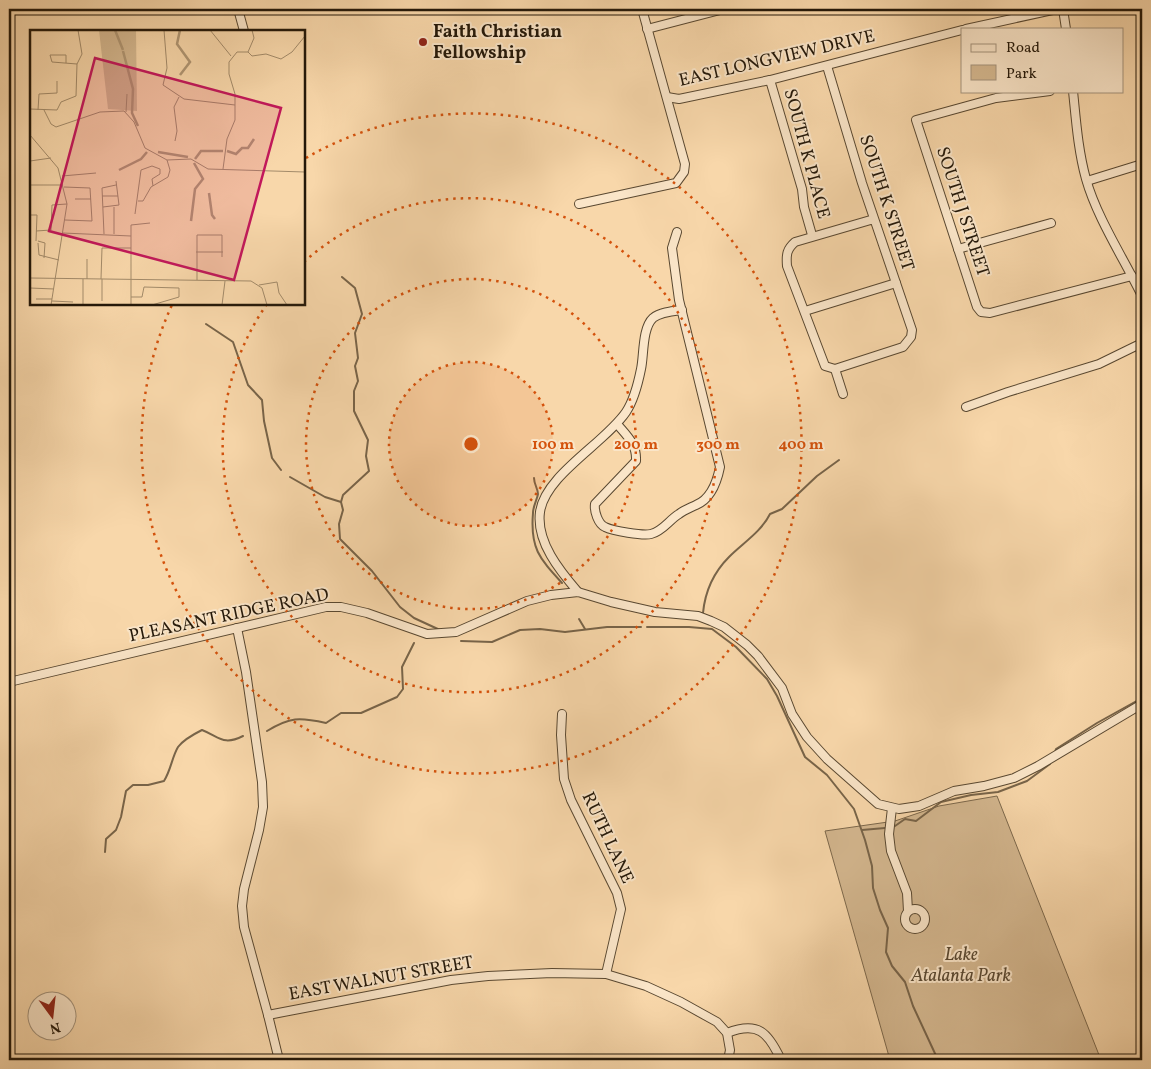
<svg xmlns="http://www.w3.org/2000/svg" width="1151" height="1069" font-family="Vollkorn,serif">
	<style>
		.green { fill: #d4b78f; stroke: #7c684c }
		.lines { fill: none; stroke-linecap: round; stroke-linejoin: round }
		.stream { stroke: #786449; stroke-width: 2 }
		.minor-casing { stroke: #594831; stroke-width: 10 }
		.minor { stroke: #fae5c8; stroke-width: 8 }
		.ring { fill: none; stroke: #d4520c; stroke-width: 2.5; stroke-dasharray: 2.5 5 }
		.poi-dot { fill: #8f2418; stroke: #fae5c8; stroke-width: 2 }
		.labels { text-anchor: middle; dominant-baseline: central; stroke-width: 4; stroke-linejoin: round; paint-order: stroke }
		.poi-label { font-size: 18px; font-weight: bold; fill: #241809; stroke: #fae5c8; text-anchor: start }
		.street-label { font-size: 18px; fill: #241809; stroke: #fae5c8 }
		.park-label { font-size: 18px; font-style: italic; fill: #594831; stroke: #fae5c8 }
		.inset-river { fill: none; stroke: #b09673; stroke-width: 2.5 }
		.inset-road { fill: none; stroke: #a38b6a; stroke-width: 1 }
		.view { fill: #c2185b; fill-opacity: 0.15; stroke: #c2185b; stroke-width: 2.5 }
		.inset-edge { fill: none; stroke: #241809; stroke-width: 2.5 }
		.centre { fill: #d4520c; stroke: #fae5c8; stroke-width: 2.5 }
		.ring-label { font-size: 15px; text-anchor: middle; font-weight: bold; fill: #d4520c; stroke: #fae5c8; stroke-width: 4; stroke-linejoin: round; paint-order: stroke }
	</style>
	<rect width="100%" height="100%" fill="#f8d7aa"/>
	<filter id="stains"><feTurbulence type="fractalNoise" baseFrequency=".004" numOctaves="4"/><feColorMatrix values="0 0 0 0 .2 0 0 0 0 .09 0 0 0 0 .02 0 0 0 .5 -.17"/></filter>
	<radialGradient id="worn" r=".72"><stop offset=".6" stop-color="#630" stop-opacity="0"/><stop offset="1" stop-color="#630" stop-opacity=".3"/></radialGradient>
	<path class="green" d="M997,796L1101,1060H890L825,831L895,821L939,806Z"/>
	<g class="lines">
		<g class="stream">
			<path d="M342,277L355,288L362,314L355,333L358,358L355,366L358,381L354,391V411L368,440L366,456L369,471L343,495L341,502L343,510L339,524L340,539L372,571L400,607L414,618L440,630"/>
			<path d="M206,324L233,342L248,385L262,400L264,421L272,458L281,470"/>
			<path d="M290,477L325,497L341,502"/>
			<path d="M534,478C534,484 538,489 538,494C537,500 533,506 533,513C530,548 539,558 562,583"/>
			<path d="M703,613C705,592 714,572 729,557C743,543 761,532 770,514L782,509L817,476L839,460"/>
			<path d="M579,619L585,629"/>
			<path d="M647,627H689L712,629L736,647L767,679L777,696L805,757L827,775L854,809L865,840L872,866L873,888L880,910L888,928L886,952L892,966L905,982L913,1006L938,1060"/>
			<path d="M461,641L492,642L520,630L540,629L565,632L607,627H641"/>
			<path d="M267,731C290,717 299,717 326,723L341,713H361L397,697L403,689L402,667L414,643"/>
			<path d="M1055,752L1056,749L1097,723L1142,698"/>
			<path d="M895,826L905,819L916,821L941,802L971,795L998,792L1027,781L1050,764"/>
			<path d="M862,830L885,828"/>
			<path d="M105,852L106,839L116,830L121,817L126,791L133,785H148L164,781C171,770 172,757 178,747C184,739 194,734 202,730C220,737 223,746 243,736"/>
		</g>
		<defs>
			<g id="minor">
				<path d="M238,9L244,31"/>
				<path d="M1063,9L1066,29"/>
				<path d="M1140,9L1142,21"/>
				<path d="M647,29L724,9"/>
				<path d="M966,29L1057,9"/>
				<path d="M827,66L862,183L912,330L911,337L903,347L835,369L825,366L787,266C786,254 787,249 795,242L874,219"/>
				<path d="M770,80L802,189L804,207L812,235"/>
				<path d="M1050,91L996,98L916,120L977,307L981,312L990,313L1132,276"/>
				<path d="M1073,91C1076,120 1078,150 1086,179C1097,218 1124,259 1142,296"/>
				<path d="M667,97L679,99L770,80L962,30"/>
				<path d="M1087,181L1142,164"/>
				<path d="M579,204L676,183L684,172L685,164L642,9"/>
				<path d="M958,249L1051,223"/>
				<path d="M805,311L896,283"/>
				<path d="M835,369L843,394"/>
				<path d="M966,407L1008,392L1099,364L1142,343"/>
				<path d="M617,424C627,436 637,444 636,461L595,504C594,511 598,524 605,527C613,531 643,536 651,534C663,531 669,520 679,514C684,510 690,508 696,505C711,499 717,482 720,467L679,300L672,248L677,232"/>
				<path d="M578,592C560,571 536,542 540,512C545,475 605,443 626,412C634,400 638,384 641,369C644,356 642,328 653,318C660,312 673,311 682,310"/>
				<path d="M237,628L246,672L262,782L263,807L259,830L244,889L242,906L244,927L268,1015L279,1060"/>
				<path d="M9,682L326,607H341L367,613L427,634L456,632L527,601L551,595L578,592L611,602L655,612L698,616L711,621L724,627L747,645L758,656L782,688L792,714L807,737L827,759L878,804L899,809L919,806L954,791L984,786L1014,778L1038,766L1142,704"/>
				<path d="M562,714L561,735L564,779L571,800L617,893L621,909L606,974"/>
				<path d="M892,808L889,834L891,851L907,893L908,911"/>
				<circle cx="915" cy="919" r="10"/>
				<path d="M268,1015L451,980L488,976L552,973L606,974L646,986L681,1002L717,1022L727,1033L730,1050L728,1060"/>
				<path d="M727,1033C758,1021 768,1032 781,1060"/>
			</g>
		</defs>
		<use href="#minor" class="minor-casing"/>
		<use href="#minor" class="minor"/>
	</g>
	<circle cx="471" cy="444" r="82" fill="#d4520c" fill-opacity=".12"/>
	<g class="ring">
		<circle cx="471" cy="444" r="82"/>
		<circle cx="471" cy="444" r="165"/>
		<path d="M304 262A247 247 0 1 1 267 304"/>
		<path d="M306 158A330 330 0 1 1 172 305"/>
	</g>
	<circle class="poi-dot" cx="423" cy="42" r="5"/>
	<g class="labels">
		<g class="poi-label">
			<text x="433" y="32">Faith Christian<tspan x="433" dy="21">Fellowship</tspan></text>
		</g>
		<g class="street-label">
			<text transform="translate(777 59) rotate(-13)">EAST LONGVIEW DRIVE</text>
			<text transform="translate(806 154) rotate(75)">SOUTH K PLACE</text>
			<text transform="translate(886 203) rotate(72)">SOUTH K STREET</text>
			<text transform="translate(962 212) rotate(72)">SOUTH J STREET</text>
			<text transform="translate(229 616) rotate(-12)">PLEASANT RIDGE ROAD</text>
			<text transform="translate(607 838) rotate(65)">RUTH LANE</text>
			<text transform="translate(381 979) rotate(-10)">EAST WALNUT STREET</text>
		</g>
		<g class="park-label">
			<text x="961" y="955">Lake<tspan x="961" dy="21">Atalanta Park</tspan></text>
		</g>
	</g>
	<g transform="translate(30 30)">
		<rect width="275" height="275" fill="#f8d7aa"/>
		<path d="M69,0H106L107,81L78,79Z" fill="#d4b78f"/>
		<path class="inset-river" d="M85,0L93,20M150,0L147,14L160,32L150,45M93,21L103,59L102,83L108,96M197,121L206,124L212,118H218L224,109M128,122L158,127M165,129L171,121H193M89,140L111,129L117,122M179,163L182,185L185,189M161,191L165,159L173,149L164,133"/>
		<path class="inset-road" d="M134,0L137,38L133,55L154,69L205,75M180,0L201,26M218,22L222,26L236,24L251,29L262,22L275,6M218,22L224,8L222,0M36,33V25H20L22,32L47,34M0,79L27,80L31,72L46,66L47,34L52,24L48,0M8,80L9,64L27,63V51M14,80L21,94L26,97L70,82L94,81L104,92L115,118L137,130L161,129L178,139L275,142M96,82L97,64M0,105L28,138L37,174L21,275M145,111L147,101L144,77L149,67M0,131L21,128M193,139L197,109L205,90V64L199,44V32L207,22H218M32,146L66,143M0,155H33M34,157L60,158L62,191L35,190M72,166H88M45,169H61M108,171H113L121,157L138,147L140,140L137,130M73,177L89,175L86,151M84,177V204M105,184L111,140L122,136L130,139V144L122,149L123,156M0,185H7L6,211M6,201L21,200L22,175L37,174M33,203L101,206M74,204L72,158L86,155M8,211L15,213L14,228M8,213L9,225L29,230M166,222H193M57,229V249M0,248L221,251L232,258L237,275M53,249V275M71,249L72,218H101M167,250V205H192V227M229,255L247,252L249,263L257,275M0,258L24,259M101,267H112L114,257L149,258V267L122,275M6,269H22M22,271L43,272M72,271V249M101,275V195L120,193M192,275L195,251"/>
		<path class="view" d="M65,28L251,78L204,250L19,201Z"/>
		<rect width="275" height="275" class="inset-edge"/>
	</g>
	<circle cx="471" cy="444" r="8" class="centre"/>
	<g class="ring-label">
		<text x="553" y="449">100 m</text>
		<text x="636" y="449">200 m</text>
		<text x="718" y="449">300 m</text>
		<text x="801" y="449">400 m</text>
	</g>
	<rect width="1151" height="1069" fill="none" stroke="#f8d7aa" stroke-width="30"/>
	<rect x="10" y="10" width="1131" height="1049" fill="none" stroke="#241809" stroke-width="2.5"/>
	<rect x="15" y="15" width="1121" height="1039" fill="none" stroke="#241809"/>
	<rect x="961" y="28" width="162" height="65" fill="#fae5c8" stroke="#a4937c"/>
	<rect x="971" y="44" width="25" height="8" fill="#fae5c8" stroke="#a4937c"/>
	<text x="1006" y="52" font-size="15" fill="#241809">Road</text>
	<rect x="971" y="65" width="25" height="15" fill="#d4b78f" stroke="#a4937c"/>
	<text x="1006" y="78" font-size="15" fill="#241809">Park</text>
	<g transform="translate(52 1016) rotate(165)"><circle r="24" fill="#fae5c8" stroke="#a4937c"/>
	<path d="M0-4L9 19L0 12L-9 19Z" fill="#8f2418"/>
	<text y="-8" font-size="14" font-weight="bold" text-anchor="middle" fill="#241809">N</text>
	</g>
	<rect width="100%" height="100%" filter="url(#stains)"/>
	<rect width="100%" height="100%" fill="url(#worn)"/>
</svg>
